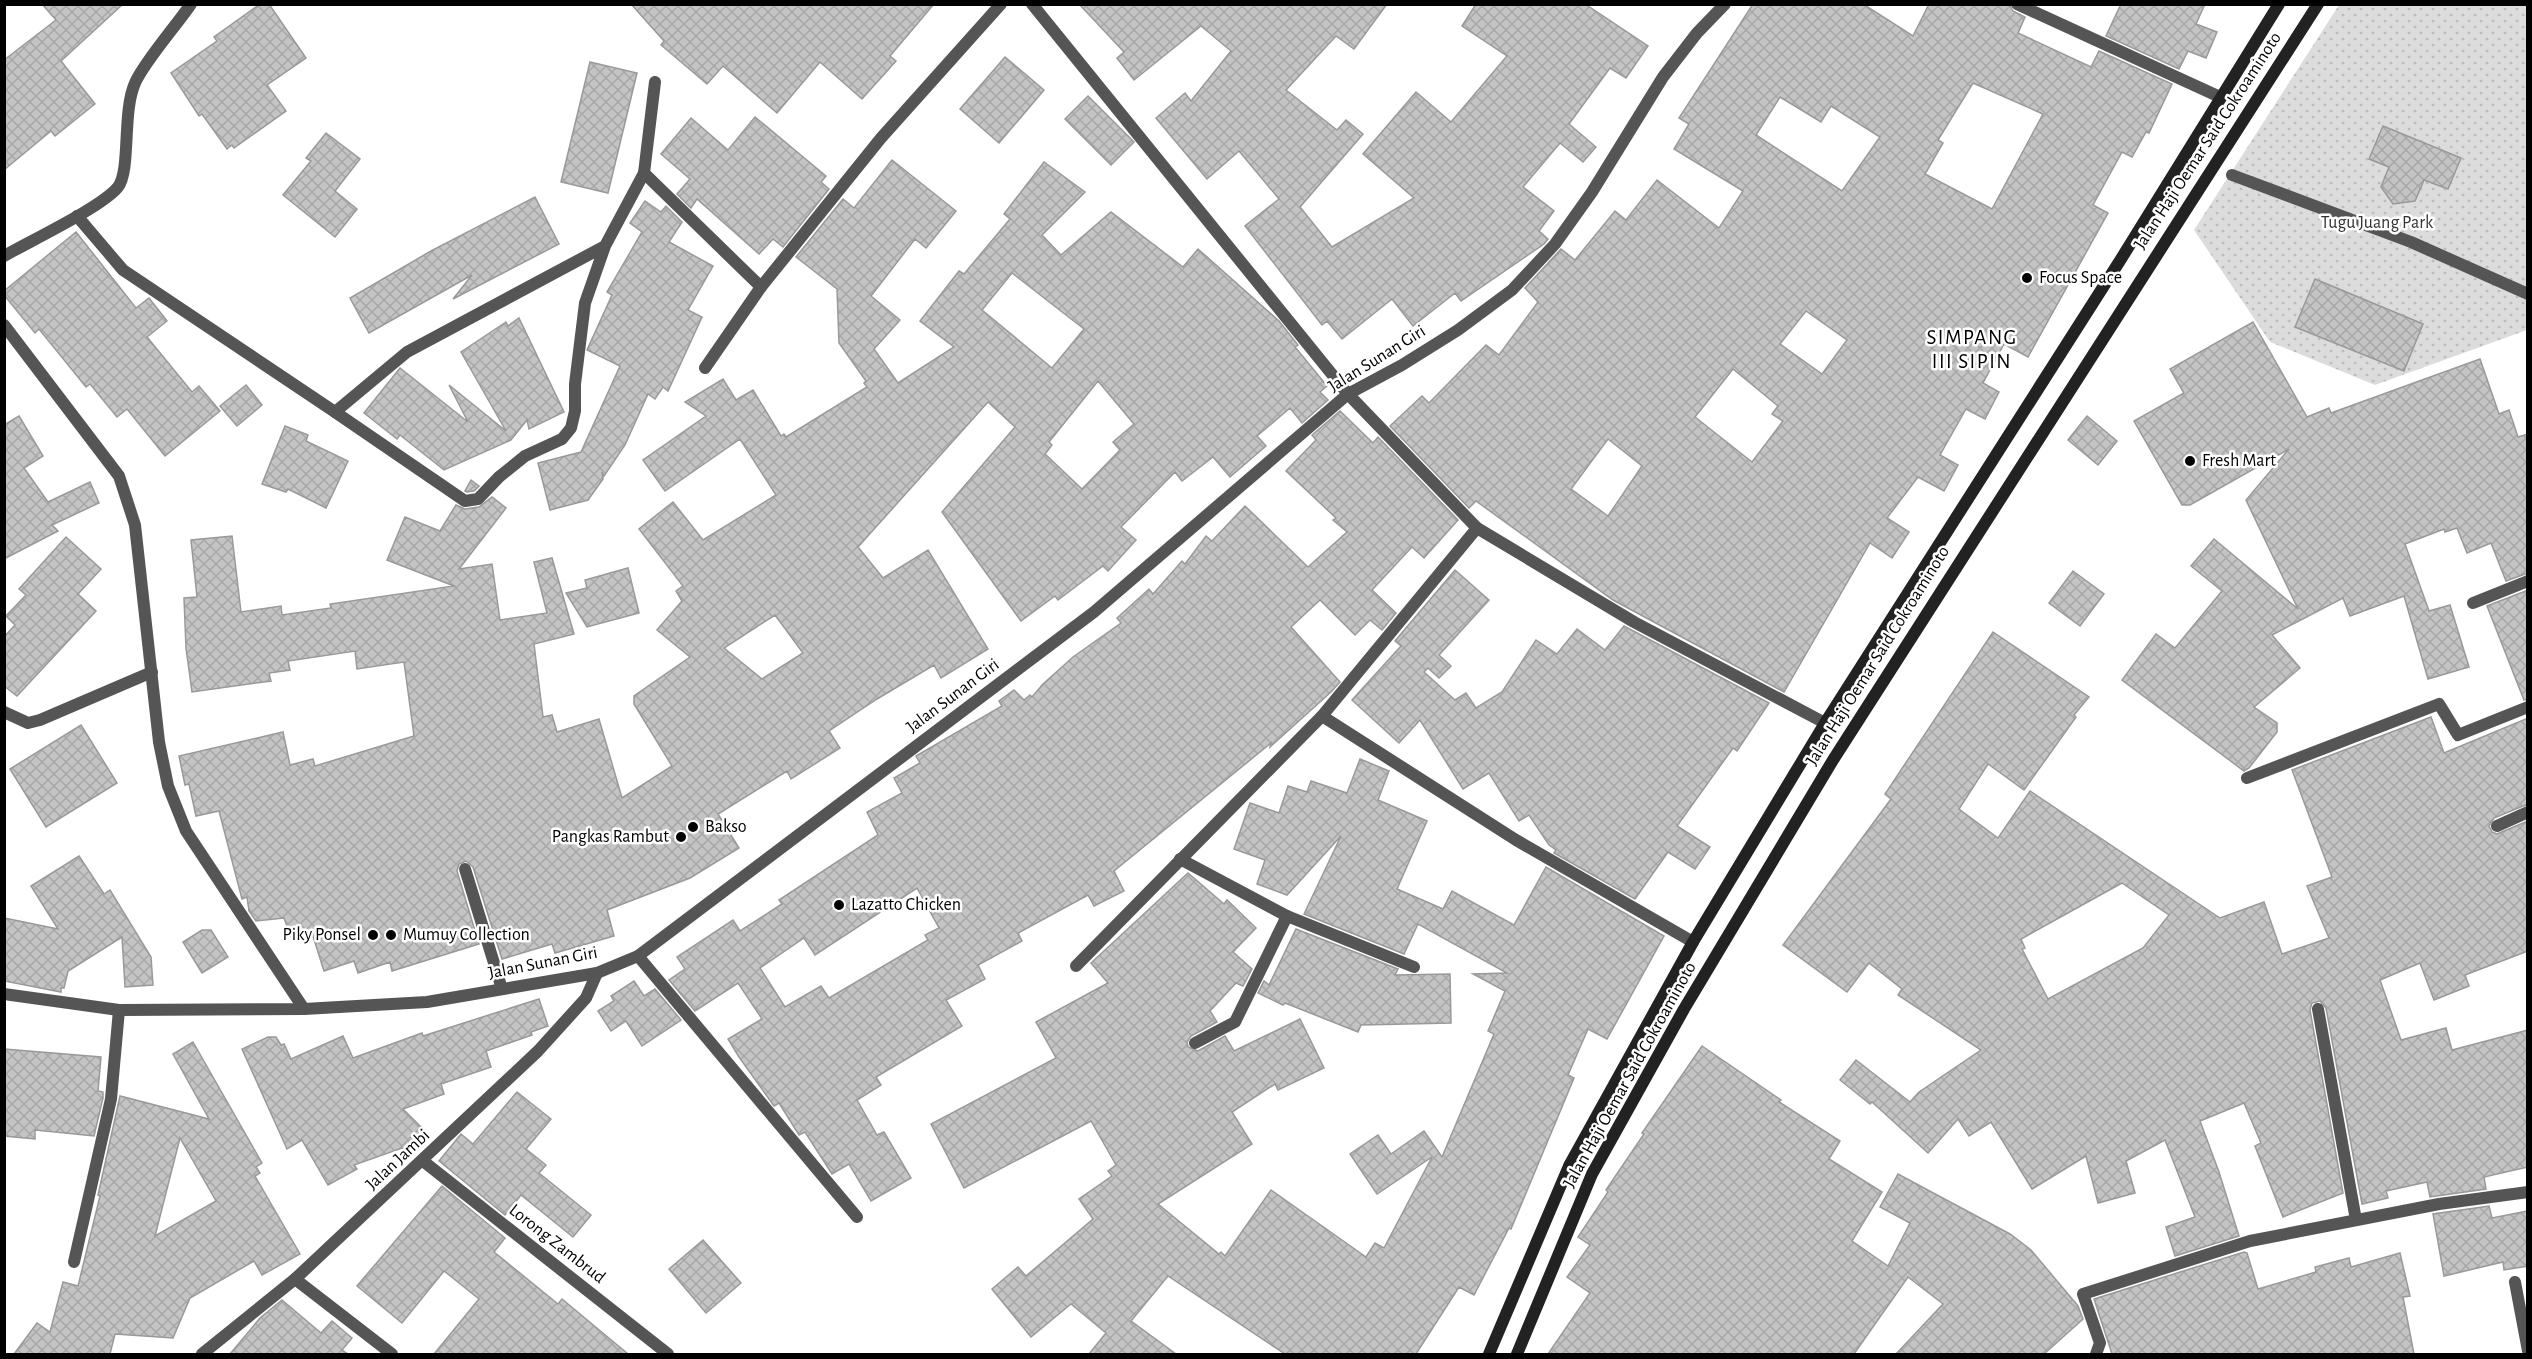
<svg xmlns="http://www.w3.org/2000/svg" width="2532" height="1359" font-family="'Alegreya Sans',sans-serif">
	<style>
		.park { fill: url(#park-dots) }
		.building { fill: url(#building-cross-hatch); stroke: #999; stroke-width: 1.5; fill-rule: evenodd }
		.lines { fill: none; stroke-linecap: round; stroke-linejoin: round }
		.service { stroke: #555; stroke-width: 12 }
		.minor { stroke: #555; stroke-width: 12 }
		.tertiary { stroke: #555; stroke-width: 12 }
		.secondary { stroke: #222; stroke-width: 12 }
		.poi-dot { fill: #000; stroke: #fff; stroke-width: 2 }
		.labels { text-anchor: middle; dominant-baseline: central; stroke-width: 5; stroke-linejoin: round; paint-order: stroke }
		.street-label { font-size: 18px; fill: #000; stroke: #fff }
		.park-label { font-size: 18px; fill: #333; stroke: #fff }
		.poi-label { font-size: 18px; fill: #000; stroke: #fff; text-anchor: start }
		.quarter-label { font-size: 21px; letter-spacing: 1.5px; fill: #000; stroke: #fff }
	</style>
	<defs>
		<pattern id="park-dots" width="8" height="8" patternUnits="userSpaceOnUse" patternTransform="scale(1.5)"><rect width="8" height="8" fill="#dcdcdc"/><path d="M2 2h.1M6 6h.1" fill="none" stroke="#bbb" stroke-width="1.8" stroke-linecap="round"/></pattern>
		<pattern id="building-cross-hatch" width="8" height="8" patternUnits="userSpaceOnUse" patternTransform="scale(1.5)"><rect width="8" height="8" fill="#c4c4c4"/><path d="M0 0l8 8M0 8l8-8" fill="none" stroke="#a7a7a7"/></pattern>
	</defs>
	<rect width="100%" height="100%" fill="#fff"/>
	<path class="park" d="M2339,5H2527V330L2375,385L2270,342L2194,230Z"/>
	<g class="building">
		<path d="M42,4H123L61,61L95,104L55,136L51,131L4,170V60L56,20Z"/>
		<path d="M260,4H269L306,58L267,85L286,111L234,148L232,145L227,149L202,114L199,116L171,73L217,41L214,37Z"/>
		<path d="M631,4H934L890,56L896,61L862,99L820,62L777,113L723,66L707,84L661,45L664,41Z"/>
		<path d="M1079,4H1387L1354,49L1336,36L1286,90L1337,130L1346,120L1363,134L1300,207L1332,247L1414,198L1363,154L1416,92L1451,122L1507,56L1462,26L1476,4H1585L1648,46L1626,78L1610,68L1569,124L1596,147L1583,162L1560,143L1523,187L1554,211L1539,231L1548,239L1544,244L1461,301L1455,293L1413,326L1392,299L1342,339L1327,321L1322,325L1245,226L1279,199L1239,151L1207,179L1156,118L1185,93L1191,101L1231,51L1201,26L1134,80L1117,58L1124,52Z"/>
		<path d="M1753,4H1863L1913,36L1929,4H2009L2013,11L2025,17L2018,33L2091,67L2099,51L2172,84L2149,133L2146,132L2132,157L2122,152L2093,205L2108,213L2028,357L2004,344L1983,383L1999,392L1985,419L1966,409L1940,455L1958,465L1944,491L1918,477L1887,518L1909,532L1892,558L1870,543L1784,692L1613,600L1476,501L1469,508L1390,426L1422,396L1429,403L1486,345L1499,355L1538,302L1525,288L1561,249L1575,260L1615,211L1626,220L1657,180L1719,228L1743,191L1674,149L1689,124L1679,118ZM1973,83L2043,114L1992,209L1925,174L1943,143L1938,140ZM1780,97L1821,122L1831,106L1880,137L1842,191L1756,135ZM1806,311L1847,340L1822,374L1780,344ZM1733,369L1778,406L1772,414L1783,421L1752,462L1695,417ZM1608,439L1642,466L1608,516L1571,489Z"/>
		<path d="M2121,4H2205L2196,24L2217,32L2206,58L2188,51L2179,69L2106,36Z"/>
		<path d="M1005,57L1044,90L999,143L960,109Z"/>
		<path d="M590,62L637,73L608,193L561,182Z"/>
		<path d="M1088,96L1134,142L1111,165L1065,119Z"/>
		<path d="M755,117L826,176L821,182L829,189L783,247L773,239L759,254L697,199L691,208L677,194L690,179L661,154L691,118L728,150Z"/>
		<path d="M2383,126L2461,158L2448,189L2424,180L2415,201L2393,204L2381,187L2389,167L2369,159Z"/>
		<path d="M326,133L360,159L335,191L357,209L335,237L283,195L311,161L306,158Z"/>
		<path d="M892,160L956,211L926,248L915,239L871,296L900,320L874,349L898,383L954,347L920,321L959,271L964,274L1010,219L1004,214L1044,162L1085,192L1042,235L1061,255L1111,212L1183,267L1198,249L1279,321L1298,345L1295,347L1327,386L1320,392L1328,400L1302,423L1290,408L1257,436L1266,446L1230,477L1213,457L1182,481L1175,472L1121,527L1136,540L1108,571L1103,566L1058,600L1055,596L1021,621L942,512L1015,427L988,402L858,547L883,578L928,550L988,649L941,678L934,665L877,699L829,731L840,748L791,779L787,771L718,814L739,848L690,878L607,910L614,936L555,953L552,944L502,959L473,867L466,861L459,864L457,871L479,944L392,971L390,962L358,973L354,961L324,971L311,930L291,937L284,918L256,921L249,911L247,897L242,899L219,811L196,816L189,784L185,785L179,756L283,732L290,765L313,759L315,766L414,736L404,662L357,669L355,651L288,661L290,670L269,673L271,681L192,692L186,648L184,598L197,597L191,540L232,536L241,612L281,606L282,615L331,608L330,604L454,586L387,560L405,517L440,531L456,505L465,509L479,507L492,497L506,508L459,569L492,564L500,620L547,613L534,562L552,558L574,634L534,644L543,717L552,715L557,732L599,719L622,798L672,766L634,704V696L690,657L657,630L682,601L676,591L683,586L639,529L673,502L703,540L776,495L740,439L665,491L643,460L706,416L685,402L723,379L736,400L753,390L781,436L784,434L786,437L867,387L864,383L866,381L839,343L837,289L796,257L843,199L854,208ZM1012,273L1084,329L1052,368L982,310ZM1098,381L1134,424L1113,442L1120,450L1082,489L1045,454L1052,445L1049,442ZM775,615L803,653L762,679L724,648Z"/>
		<path d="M535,197L559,244L453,299L472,275L369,333L350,298L431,251Z"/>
		<path d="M645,201L661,212L666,206L682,222L669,242L713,266L688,310L702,317L668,391L663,387L655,399L648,394L625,445L604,476L602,472L603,479L588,500L550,510L538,463L581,452L620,366L587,350L612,295L607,292L642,232L630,223Z"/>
		<path d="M76,232L136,308L149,298L167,321L147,337L192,392L199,386L220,411L165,456L127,409L117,417L90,384L86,387L39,329L35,333L4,295V291Z"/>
		<path d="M2315,279L2423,324L2404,371L2295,327Z"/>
		<path d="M519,318L564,412L529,429L527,420L511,440L444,470L400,435L397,439L364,413L400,368L468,422L449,385L506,431L461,352L506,322L508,326Z"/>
		<path d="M2253,322L2307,417L2329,408L2331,413L2480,359L2499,414L2509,410L2518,437L2528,434V573L2506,581L2491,543L2467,553L2457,528L2445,532L2444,529L2405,544L2429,611L2450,605L2469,667L2428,679L2404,596L2350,616L2343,598L2272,635L2300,668L2254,707L2277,723V732L2249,768L2244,771L2122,680L2156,634L2175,648L2222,591L2191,566L2214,539L2298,609L2246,500L2289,449L2190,505H2182L2134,421L2184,393L2170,369Z"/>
		<path d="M246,385L262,405L237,426L220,406Z"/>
		<path d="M1340,411L1373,443L1378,437L1458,520L1424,558L1412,547L1372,590L1396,613L1382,630L1370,620L1355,635L1320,600L1291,627L1340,682L1331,692L1270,747L1271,743L1114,871L1124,891L1094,906L1088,895L1018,933L1022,941L978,965L985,979L946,1000L962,1026L876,1077L881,1085L857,1100L877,1135L884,1132L911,1178L871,1201L849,1164L832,1174L805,1132L799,1135L779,1103L774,1106L739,1057L728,1039L762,1019L738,983L695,1011L669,980L685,969L677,957L733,920L740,931L782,904L779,900L878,835L867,812L902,793L894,778L920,763L916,756L1002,706L999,701L1014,690L1024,700L1030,695L1032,697L1043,684L1073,657L1121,623L1117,618L1149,589L1153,594L1182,561L1185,564L1206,536L1212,541L1245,506L1308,567L1347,532L1333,520L1336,518L1286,471L1316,440L1312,435ZM917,888L939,928L925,935L928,940L829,998L821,986L785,1007L760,968L804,938L815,955Z"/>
		<path d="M19,416L43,456L24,468L48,502L90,482L99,503L52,525L58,531L4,559V425Z"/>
		<path d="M2087,416L2117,441L2098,465L2068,440Z"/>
		<path d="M285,426L308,435L306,441L348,461L326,508L288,489L286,492L262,484Z"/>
		<path d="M471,480L479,486L474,491L467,492L465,491Z"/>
		<path d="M66,537L101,569L78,594L96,611L17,696L4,686V637L15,625L6,616L26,595L19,589Z"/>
		<path d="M628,568L639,613L587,627L566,593L587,588L585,580Z"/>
		<path d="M1455,570L1489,600L1439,655L1451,666L1439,678L1428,668L1424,672L1455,700L1466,693L1476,708L1502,692L1536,640L1557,654L1577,629L1605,650L1624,626L1769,703L1737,751L1733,748L1677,826L1710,847L1695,869L1668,852L1635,899L1554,853L1556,850L1549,845L1529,815L1519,821L1489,773L1463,789L1420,720L1399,743L1352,700L1401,646L1395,641Z"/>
		<path d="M2073,571L2104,594L2080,626L2049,603Z"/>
		<path d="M2528,590V699L2524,700L2487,606Z"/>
		<path d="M1993,632L2089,697L2074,715L2076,717L2024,790L1988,764L1959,809L1998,838L2030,791L2220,918L2264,902L2282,954L2329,938L2307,886L2332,877L2292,770L2431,717L2444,753L2528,718V804L2494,818L2489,826L2492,832L2497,834L2528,821V951L2465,975L2469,986L2434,1000L2420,963L2380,980L2401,1040L2446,1028L2452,1050L2528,1030V1167L2484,1177L2486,1189L2430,1197L2427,1182L2386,1191L2388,1198L2362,1204L2326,1008L2320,1001L2312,1003L2310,1010L2343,1193L2283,1217L2255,1146L2261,1143L2244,1103L2200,1121L2219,1172L2239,1236L2175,1256L2166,1227L2195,1217L2165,1140L2126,1161L2135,1193L2098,1203L2086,1156L2032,1189L1991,1122L1969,1136L1958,1119L1928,1153L1872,1102L1870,1104L1840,1080L1856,1060L1910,1102L1919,1092L1981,1050L1898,995L1902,989L1869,963L1847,992L1783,945L1891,799L1885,794ZM2122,883L2169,915L2143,948L2048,999L2022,949L2025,948L2021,939Z"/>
		<path d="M81,725L117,783L46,827L10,769Z"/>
		<path d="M1360,759L1389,771L1378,800L1427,821L1397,889L1443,909L1452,891L1514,925L1546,867L1664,936L1607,1039L1588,1029L1568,1075L1574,1078L1511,1229L1509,1228L1474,1295L1459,1287L1416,1354H1285L1168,1276L1131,1321L1176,1354H1089L1106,1333L1071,1304L1031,1337L992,1289L1018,1267L1026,1276L1093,1219L1079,1199L1112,1176L1108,1171L1116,1165L1091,1121L964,1188L931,1124L1056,1058L1036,1022L1108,983L1091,963L1188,873L1224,904L1227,900L1256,928L1233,952L1252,969L1243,986L1236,983L1210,1011L1217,1022L1191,1036L1187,1042L1188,1047L1198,1051L1225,1036L1234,1051L1300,1019L1324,1068L1278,1090L1275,1084L1232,1112L1252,1144L1158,1204L1219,1254L1221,1252L1225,1256L1271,1190L1366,1257L1375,1243L1384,1248L1432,1157L1377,1194L1350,1154L1378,1135L1391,1154L1424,1131L1442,1157L1494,1034L1488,1031L1505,991L1473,974L1507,973L1418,924L1404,954L1304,914L1341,836L1287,895L1257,884L1265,860L1234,849L1250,803L1279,813L1288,786L1307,792L1311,781L1347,793Z"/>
		<path d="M79,856L104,894L110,890L151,957L153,985L125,987L122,937L68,971L64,988H61V992L4,981V918L58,929L31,886Z"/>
		<path d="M1296,929L1398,969L1395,975L1450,974L1451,1023L1361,1025L1358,1032L1285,1003L1283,1005L1258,993L1264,981L1269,985Z"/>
		<path d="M202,930H211L228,957L202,973L183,942Z"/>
		<path d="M634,981L644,996L655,989L681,1020L642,1046L626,1021L611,1031L598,1011L614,1001L611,996Z"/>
		<path d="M539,999L548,1026L531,1032L532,1035L486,1051L491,1067L441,1084L444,1094L403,1109L426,1132L407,1152L402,1148L354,1165L357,1169L328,1185L302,1140L287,1149L242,1049L268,1037H276L281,1045L284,1044L291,1059L343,1036L353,1058L422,1033L423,1036Z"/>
		<path d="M193,1042L262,1163L256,1167L260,1173L255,1176L300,1254L262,1275L254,1261L190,1298L173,1338L115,1334L110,1354H14L37,1323L50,1332L63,1282L78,1286L100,1196L98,1195L120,1096L209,1119L173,1054ZM180,1138L216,1201L155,1236Z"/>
		<path d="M1702,1046L1781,1100L1779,1102L1840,1141L1829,1159L1882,1192L1852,1241L1888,1266L1910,1223L1880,1207L1898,1174L2010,1234L2031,1250L2078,1306L2083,1319L2044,1354H1896L1943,1304L1908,1277L1854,1354H1548L1590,1293L1567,1277L1590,1245L1578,1237L1608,1192L1606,1190L1644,1134L1642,1133Z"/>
		<path d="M4,1049L101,1057L98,1091L103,1092V1098L94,1136L35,1130V1139L4,1136Z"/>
		<path d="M517,1092L551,1119L526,1149L546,1165L539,1173L591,1215L573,1237L521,1195L505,1215L439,1161L461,1134L473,1144Z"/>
		<path d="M442,1186L505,1238L494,1252L558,1304L562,1299L628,1354H434L479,1299L444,1271L402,1323L357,1286Z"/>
		<path d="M2489,1206L2492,1218L2528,1211V1266L2504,1270L2503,1262L2444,1276L2433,1214Z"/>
		<path d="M703,1240L741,1283L706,1313L669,1269Z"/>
		<path d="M2244,1252L2247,1253L2258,1289L2316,1272L2315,1267L2349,1258L2351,1267L2400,1253L2410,1296L2403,1297L2414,1354H2112L2094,1299Z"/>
		<path d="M282,1300L321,1333L332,1321L352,1338L342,1350L348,1354H230L260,1318Z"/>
	</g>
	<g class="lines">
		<g class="service">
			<path d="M2232,175L2411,242L2528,294"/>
			<path d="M2473,603L2528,581"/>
			<path d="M2247,778L2439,704L2458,735L2528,707"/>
		</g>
		<g class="minor">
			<path d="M1032,4L1348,394L1477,528L1634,622L1825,723"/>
			<path d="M655,82L644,173L761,287"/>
			<path d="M77,216L123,270L335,412"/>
			<path d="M605,246L407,352L335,412L465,501L478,499L499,477L525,456L562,439L571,428L575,411V384L585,303L605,246L644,173"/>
			<path d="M4,256C30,241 102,207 118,187C131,170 122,112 135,83C144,62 176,26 191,4"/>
			<path d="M4,325L119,476L135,525L159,742L168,786L186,831L304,1009"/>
			<path d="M705,368L761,287L881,138L1001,4"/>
			<path d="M4,712L28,723L40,720L152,672"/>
			<path d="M1322,716L1516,840L1693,942"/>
			<path d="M2497,826L2528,812"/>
			<path d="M1180,859L1287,916L1414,967"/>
			<path d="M465,869L502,989"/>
			<path d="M638,956L857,1217"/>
			<path d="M1076,966L1322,716L1477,528"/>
			<path d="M2318,1009L2356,1220"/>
			<path d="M1195,1043L1235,1022L1287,916"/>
			<path d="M423,1161L668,1354"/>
			<path d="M74,1262L111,1099L119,1010"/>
			<path d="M295,1279L392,1354"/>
			<path d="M2515,1282L2528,1351"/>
			<path d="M202,1354L295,1279L538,1051L586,998L597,973"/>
			<path d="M2096,1354L2100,1343L2083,1294L2250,1241L2439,1204L2528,1192"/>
		</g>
		<g class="tertiary">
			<path d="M2017,4L2220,97"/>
			<path d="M4,994L119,1010L304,1009L427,1002L597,973L638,956L1094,612L1348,394L1402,365L1458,330L1512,290L1555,244L1592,192L1663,77L1697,33L1725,4"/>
		</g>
		<g class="secondary">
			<path d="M1489,1354L1569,1166L1693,942L1825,723L2121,259L2279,4"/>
			<path d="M1517,1354L1592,1174L1684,1009L1833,760L2318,4"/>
		</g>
	</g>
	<g class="poi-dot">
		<circle cx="2027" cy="278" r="6"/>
		<circle cx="2190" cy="461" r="6"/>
		<circle cx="693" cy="827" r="6"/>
		<circle cx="681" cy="837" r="6"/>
		<circle cx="839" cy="905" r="6"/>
		<circle cx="373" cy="935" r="6"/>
		<circle cx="391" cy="935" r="6"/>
	</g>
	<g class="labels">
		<g class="street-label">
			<text transform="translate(2208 141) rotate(-57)">Jalan Haji Oemar Said Cokroaminoto</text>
			<text transform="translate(1377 359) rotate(-32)">Jalan Sunan Giri</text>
			<text transform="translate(1878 656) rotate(-58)">Jalan Haji Oemar Said Cokroaminoto</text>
			<text transform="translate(953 696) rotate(-37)">Jalan Sunan Giri</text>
			<text transform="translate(543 963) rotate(-11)">Jalan Sunan Giri</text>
			<text transform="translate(1630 1075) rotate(-61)">Jalan Haji Oemar Said Cokroaminoto</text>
			<text transform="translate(398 1160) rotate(-43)">Jalan Jambi</text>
			<text transform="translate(557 1244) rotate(38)">Lorong Zambrud</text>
		</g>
		<g class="park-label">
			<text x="2377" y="223">Tugu Juang Park</text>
		</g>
		<g class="poi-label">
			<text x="2039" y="278">Focus Space</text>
			<text x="2202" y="461">Fresh Mart</text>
			<text x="705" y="827">Bakso</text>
			<text x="669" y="837" text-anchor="end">Pangkas Rambut</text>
			<text x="851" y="905">Lazatto Chicken</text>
			<text x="361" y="935" text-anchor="end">Piky Ponsel</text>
			<text x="403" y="935">Mumuy Collection</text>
		</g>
		<g class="quarter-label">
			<text x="1972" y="337">SIMPANG<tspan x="1972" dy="24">III SIPIN</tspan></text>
		</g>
	</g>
	<rect width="2532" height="1359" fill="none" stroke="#000000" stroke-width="12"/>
</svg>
